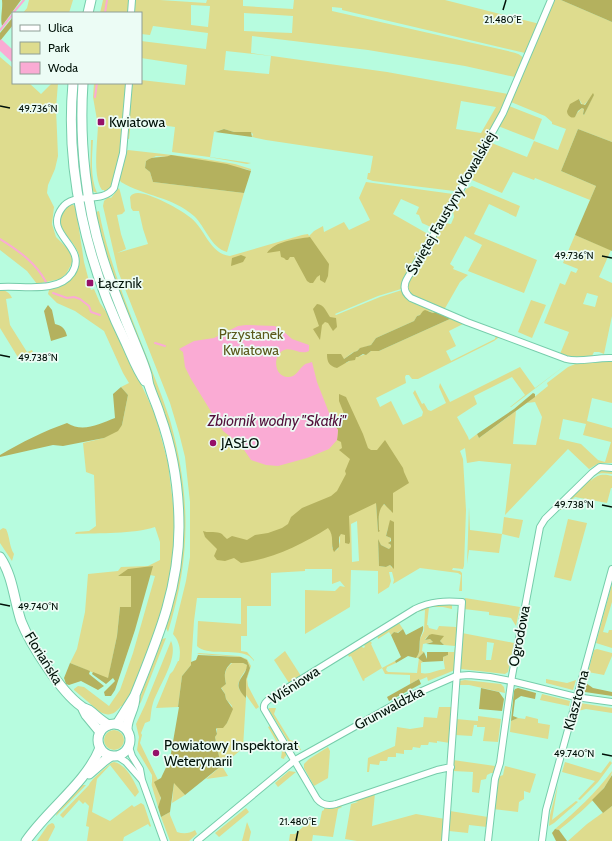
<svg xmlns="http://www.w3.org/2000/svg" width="612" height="841" font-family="Cabin,sans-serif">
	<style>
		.green { fill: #dedc8e; fill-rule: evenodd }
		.forest { fill: #b4b15e }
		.water { fill: #faabd4 }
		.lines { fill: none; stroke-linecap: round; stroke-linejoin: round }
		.stream { stroke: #faabd4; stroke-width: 2 }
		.street-casing { stroke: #76cdab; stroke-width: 8 }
		.secondary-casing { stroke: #76cdab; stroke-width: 11 }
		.street { stroke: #fff; stroke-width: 6 }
		.secondary { stroke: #fff; stroke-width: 9 }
		.ticks { fill: none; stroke: #001108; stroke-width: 1.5 }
		.poi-dot { fill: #951068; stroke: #ecfcf5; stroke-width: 1.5 }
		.labels { text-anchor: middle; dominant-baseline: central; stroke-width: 3.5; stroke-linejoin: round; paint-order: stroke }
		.poi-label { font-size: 14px; fill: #001108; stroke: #ecfcf5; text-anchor: start }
		.street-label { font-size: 14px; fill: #001108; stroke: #ecfcf5 }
		.park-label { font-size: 14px; fill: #5b581a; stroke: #ecfcf5 }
		.water-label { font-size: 15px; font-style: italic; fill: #54103b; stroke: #ecfcf5 }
		.ticks-label { font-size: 10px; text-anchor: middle; fill: #001108; stroke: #ecfcf5; stroke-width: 3.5; stroke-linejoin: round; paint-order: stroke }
	</style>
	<rect width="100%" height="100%" fill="#b7fcdf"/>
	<g class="green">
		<path d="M29,0H73L69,13H23L27,8Z"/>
		<path d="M103,0H130L129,13H100Z"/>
		<path d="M134,0H160L206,3L207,0H243V6L293,9L294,0H445L540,24L529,50L525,53L342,10V8L332,7V11L508,51C514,53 520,53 524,59L504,109L458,191H454L373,181L367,179L368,173H370L373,156L266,140L252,137L253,134L250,132H234L224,129L214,132L210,157L251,163L247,164L209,157L127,146L172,152L175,127L131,121L129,139H126L131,83H141V80L185,85L187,65L141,58V41L206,49L208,33L153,26L150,35L141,34V13H132ZM191,5L210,6L208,27L191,25ZM244,13L293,16L292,33L244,31ZM252,36L368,50L465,66L515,77L508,94L387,72L251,53ZM226,51L271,56L269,74L224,70ZM461,101L496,107L481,133L456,129Z"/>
		<path d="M554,0H561L612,22V142L578,129L561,171L596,186L590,200L535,178L534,180L513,172L502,193L472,180L470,178L489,142L527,157L534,141L558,150L566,129L552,124V122L545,116L511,102ZM594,94L584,115L583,114L584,109L582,108L577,113L575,117L579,99L583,106Z"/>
		<path d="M0,57L13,68V83H29L41,94L52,83H58L56,108L58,156L55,169L48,185L47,193L54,207L52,224L56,237L71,252L73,259L71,265L66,274L60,279L37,284L27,271L0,250Z"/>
		<path d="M94,83H127L120,154L113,185L108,191L104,192V190H102C92,175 98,140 98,123L102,124L103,121L97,120L93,97Z"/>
		<path d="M509,106L542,119L534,140L498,126Z"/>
		<path d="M91,140H93C92,157 90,177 97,193L92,191L90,181Z"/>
		<path d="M128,150L199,158L235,164L251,169V171L246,169L167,157L156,156L146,161L145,168L150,172L153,182L244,193L227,252C211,248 205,226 194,216C173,197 144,196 121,182L119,179L125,152Z"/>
		<path d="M366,182L453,194L455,197L435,229L422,223L419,215L416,214L419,207L401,199L393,214L428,234L430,237L402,286L401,289L378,296L335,314L336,315L380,297L402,290L404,295L437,311L433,313L429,311L417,316L414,321L376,338L371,345L359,349L357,351L352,353L344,359L346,363L356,357C360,357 363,354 367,354L371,351H379L452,318L463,324L449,331L456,346L446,351L451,361L495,339L496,335L498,336V338L494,341L418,379H412L409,375H406L405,377L406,383L376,398L380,407L391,401L403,425L422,416L423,412L413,393L415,390L422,404L424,403L428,410L431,411L446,403L439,387L440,383L450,402L520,367L535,388L567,364V362L542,353L567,362V364L511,407H510L525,395L512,377L474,396L477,404L457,417L468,437L481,428L468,437L469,440L477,434L479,438L516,411L513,444L536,445L542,417L535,402L527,403L548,386L547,383L568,367L580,362L612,360V403L592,398L587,421L612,428V463H599L589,469L568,449L505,515L511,464L479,461L467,463L465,448L460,451L463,459L466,510L464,566L463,569L453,568L452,570L460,571L462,573V591H459L461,575L458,573L420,568L393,584L394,580L392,572H389L391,581L389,587L378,594V571L351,570L350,607L305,634V590L335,591L340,586L345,587L340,581L332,584V569H305V571L271,573V606H247V636H241V651L247,652L254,660V661C252,659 250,656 247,655C234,649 206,656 197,646L198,621L241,624V598H197L194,621L191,665L182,676L178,707L156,708L170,674L173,671L178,661H179C181,651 180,642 173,634L186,581L190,557V502L185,457L179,433L170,403L118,271L103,206L104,201L108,197L111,198L119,188L120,191L125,211L122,214L117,215L121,234L126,249L117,253L148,244L143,229L139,211H133L131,208L130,197C132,194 134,193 138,193C150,193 182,210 191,218C205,229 210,254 230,256L302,235L308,234L309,236L314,231L323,226L324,232L344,222L349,230L370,220L359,198ZM563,419L586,424L583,435L611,442L605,462L598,460L581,444L559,439ZM393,494L391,511L388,507L383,504L379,510L378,532L376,503ZM349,516L345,543V534H341L339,535L340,541L338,549L335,551L332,548L333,542L332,532ZM357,521L359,561L352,562L351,524ZM394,522L392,568L390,565L386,567L379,566L378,540L381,545L389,549L391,548V545L389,544L391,538L386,536L388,528Z"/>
		<path d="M472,186L520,206L516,217L489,204L474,234L537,260L524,293L468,271L482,245L465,236L450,264L454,267L453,269L468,275L460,282L444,310C433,305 402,297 407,281C410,273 418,264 422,256L425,257L430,245L445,223L451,224L454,217L453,211L466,189Z"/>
		<path d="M73,205L75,206L76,209L84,262L89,281H88L91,290L94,289L100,303L109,316L155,414L168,463L175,520L174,540L170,575L161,615L133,690L124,707L121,706C115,714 109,717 100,712L74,690V689L78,686L84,687L109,706L120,690L133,653L155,576L150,575L152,566L118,576H131V607H120L117,636L108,679L70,663L77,649L85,612L88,574L118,571L121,567L148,566L160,560V542L155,527C134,534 98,533 75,534L76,532L89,531L96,526L94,475L86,472L83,443L104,438L122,425L128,395L121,387L129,383L123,373L104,331L75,311L57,303L48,294L49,290C66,285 87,271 77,250C70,236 54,229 63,211C65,207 68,205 73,205Z"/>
		<path d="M99,211C113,284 147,350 170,420C191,496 191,557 168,632L166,628L172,608L180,567L170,432L163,409L112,274L96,214V212Z"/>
		<path d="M575,235L611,250L599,277L612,283V316L604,354L599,352H594L592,356L575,358L560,354L569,332L544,323L560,283L565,285L571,271L576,273L578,269L563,263ZM587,293L598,296L595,307L583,304Z"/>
		<path d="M0,290C6,290 10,293 12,298L6,299L10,325L27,352L32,350L33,352L19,359L0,328Z"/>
		<path d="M531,300L546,305L532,338L518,332Z"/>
		<path d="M603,470L612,471V474C603,473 595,472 591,481C598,474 603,474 612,476V488H611L607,503L575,497L561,510L559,509C569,499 591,473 603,470Z"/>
		<path d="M469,507L470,530L502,534L504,517L523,520L519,538L502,534L499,553L469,550L467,564Z"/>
		<path d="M568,519L587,523L571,581L554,577Z"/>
		<path d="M3,528L6,529C10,537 9,546 14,554L12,561L0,543V530Z"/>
		<path d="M612,584V602L603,632L608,633L609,630H612V648L596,643Z"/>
		<path d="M465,598L520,607L516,626L511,618L489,615V612L464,609Z"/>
		<path d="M452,604V609L443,607H429L427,625H428L429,628L437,630L439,626L456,627L457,612L458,613L455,670L428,681L427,677L420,680L419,679L410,684V675L385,674L382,668L364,679L365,680L363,681L351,656L349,657L347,653L361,645L363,648L365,647L363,643L369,640L372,643L371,644L382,668L395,661L396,663L387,667L386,670L388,672L417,673L419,658L423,662L421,663V673C429,675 436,670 445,669L443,657L448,655V652H454L455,646L444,645L440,641L443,636L429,635L425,639V640L430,639L433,642L423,644L422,651L424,652L418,658H416L418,655L420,649V639L424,631L425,610L417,612L399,623L403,629L397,633L394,632L391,635L389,632L378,639L377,635L413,612L433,605Z"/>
		<path d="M462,633L514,643L508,672L505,674L461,669L459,668ZM487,642L494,643L491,660H486Z"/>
		<path d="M166,638L141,702L135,711L161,642L162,639Z"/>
		<path d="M171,641C179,658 159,685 153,703C151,709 151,715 150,721L145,723L141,733L142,735L140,743L158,780L156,781L155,783C160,792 163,797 158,807L149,776L152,785V775L137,750L139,737L136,724L145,705Z"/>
		<path d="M597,649L612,653V656L604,675L588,672L594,650Z"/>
		<path d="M285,651L301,676L289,683L274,660Z"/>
		<path d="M199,653L239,656L247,659L251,666L247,679L248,686L259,707L256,709L246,695V680L250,668L247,660L241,657L197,654Z"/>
		<path d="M232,663H243L247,665V668L241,677L238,684L239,689L246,698L243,748L222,766L228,776L206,779L221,766L215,737L217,734V728L227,723L232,706L226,699L225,694L221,687L226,684C224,675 224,670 232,663Z"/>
		<path d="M546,679L567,683L576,680L573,690L546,683Z"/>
		<path d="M465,680L501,684L504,687L505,693L469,685H458L459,681Z"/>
		<path d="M542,694L570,701L569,706L540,700Z"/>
		<path d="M580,703L612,708V713L586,709L578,711Z"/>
		<path d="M439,707H453L450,743L437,741V743L429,742L428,745H421L420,748L413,747L412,750H404V754L396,753V757H388L387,761H380L379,765L370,764L369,772H367L368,758L395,746L397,727L410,729L423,727L424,717L437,718Z"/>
		<path d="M269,708H276L274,714L290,740L297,742L301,750H296L293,749L269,710Z"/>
		<path d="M478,716L501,719L498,742L483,741L485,727H477V725H474L472,736L455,735L456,719L478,721Z"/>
		<path d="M526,716L538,719V723L550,725L548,739L510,732L511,721L518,718L525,719Z"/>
		<path d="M270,726L286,752V757L285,756L284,759L281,758L282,751L268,727Z"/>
		<circle cx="114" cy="740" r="10"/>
		<path d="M328,747L330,751L328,778L314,786L304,768V764L309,759Z"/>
		<path d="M453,760L495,766L494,773H491L487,775L486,779L481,780L479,793L472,792L473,772L453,771Z"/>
		<path d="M610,761L612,763L598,782L580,800L578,799L595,781L562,772L565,762L601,773Z"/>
		<path d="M114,762C126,764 135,782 139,792L135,797L110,765L97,779L92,812L110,821L132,805L134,807L141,803L144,805L151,826L150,827L148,824L124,837L123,841H87L89,827L86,826L89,806L85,802L83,804L79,800L63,818L60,815L89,785C91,779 106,768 111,763Z"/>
		<path d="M505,766L536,774L530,793L524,791V799L519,802L518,812L493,809L498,777L503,775Z"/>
		<path d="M289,771L296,772L278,787L275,783Z"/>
		<path d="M612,771C612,787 572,820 559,830L555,829C576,811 596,793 612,771Z"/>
		<path d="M174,782L185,795L172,803Z"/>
		<path d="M558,784L552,820L576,801L578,802L554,823L549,826L550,815Z"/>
		<path d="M82,785H86L56,816C58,806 75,792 82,785Z"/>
		<path d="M375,793L372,826L416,814L445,819L443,841H357L345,839L351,804L358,802L353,801Z"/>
		<path d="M340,805L342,807L338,809L333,837L313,835L312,841H289L290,834H295L313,818L319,826L322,811L324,810V808H332Z"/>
		<path d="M612,806V841H568L587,824Z"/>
		<path d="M246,808L249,812L219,837L215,833Z"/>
		<path d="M450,811L488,817L487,827L469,825L468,833L449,831L448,841H447Z"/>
		<path d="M170,812V815L177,832C183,834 189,834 195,830L197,834L189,841H170L161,817Z"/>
		<path d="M247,822L251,832L249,841H242Z"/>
		<path d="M52,823L54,824L55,827L48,841H37L48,825Z"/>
	</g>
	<g class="forest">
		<path d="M2,0H21L2,26C0,17 3,9 2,0Z"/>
		<path d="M561,0H612V22Z"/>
		<path d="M13,17V25L0,41V33Z"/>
		<path d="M593,93L594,95L584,115L583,114L584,109L582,108L578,111L575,117C571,119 567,115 567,111L570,104L579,99L581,104L585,105Z"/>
		<path d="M224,129L234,132H251L252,137L215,132Z"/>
		<path d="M578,129L612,142V251L575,235L596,186L561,171Z"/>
		<path d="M171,155L227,164L251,171L244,193L153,182L150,172L145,168L146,161C153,155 162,159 171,155Z"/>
		<path d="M310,237L329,264L328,276L325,283L320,280V275L317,277L313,283H310L307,281L294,257H290L288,260H286L284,258L281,257L280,251L267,253C275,241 296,239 310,237Z"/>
		<path d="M241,255L246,257L243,262L231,266L232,258Z"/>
		<path d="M317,304C324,304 327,313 330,317L336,318L337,327L333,331L328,323L325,322L322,325L320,340L313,329L319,326L313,309Z"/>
		<path d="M48,305L52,310L55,324C62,326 65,328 67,336L51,341L44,311Z"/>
		<path d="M425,310L433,313L437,311L452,318L379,351H371L366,355L363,354L358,357H356L355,360L349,361L337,368C329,366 327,362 327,354H341L344,359L354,352L357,351L360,348L371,345L376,338L414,321L417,316L420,315L423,311Z"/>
		<path d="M121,387L128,395L122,425L118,431L104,438L63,446L53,445L0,457V455C22,442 44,431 67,423C83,433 99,424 115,418L113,394Z"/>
		<path d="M533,393L535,394V397L479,438L477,434L514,409Z"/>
		<path d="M339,394L346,397L363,434L368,448L371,450H377L385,440L403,468L404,472L409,483L393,493V513L384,504C377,511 379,520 379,530L380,531L378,532L376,503L349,516L350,542L349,544L345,543V535L341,534L339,537V547L334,552C330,545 335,536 328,528C301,545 273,559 241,563L234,558L225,561L217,560L214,556L217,549L205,537L203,531C207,533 214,531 220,533C223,534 224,537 227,539L232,536L247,540L255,535L268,533L282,528L288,524L291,517L302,508L331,496L337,491L346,474L345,471L350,459L339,450L342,448L341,442L337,440L338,430L333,423L337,420L343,419L345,416L339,401Z"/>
		<path d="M390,520L394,522V569L390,565L386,567L379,566L378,539L381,545L389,549L391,547V545L388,543L391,541V538L386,536Z"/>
		<path d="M153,566L135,630L115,690L111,696H105L104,692L115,681L113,678L106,684L92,674L93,672L108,678L117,636L120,607H131V576H118L128,569Z"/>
		<path d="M423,626C424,631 421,634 420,639C419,646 421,652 416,658L408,656L396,663L395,661L401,657L391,635L394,632L398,633L403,629L406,635Z"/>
		<path d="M432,634L444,636L440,641L444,645L426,644L433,642L430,639L425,640L429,635Z"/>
		<path d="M424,652L427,659V652H448V655L443,657V661L423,662L418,658Z"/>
		<path d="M198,655L241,657L247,660L250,668L246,680V698C229,681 246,679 247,665L243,663H231C224,670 224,675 226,684L221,688L225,694L226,699L233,709L227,723L223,728H217L216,729L217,734L215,737L221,766L185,795L174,783L170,812L161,817L158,807L161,798L154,782L161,778L170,759L179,707H178L182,676L191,665V662L196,660Z"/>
		<path d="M70,663L90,671L89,674L104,686L98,690L81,681L69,685L66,684L64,678Z"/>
		<path d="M419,679L421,684L389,701L387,697Z"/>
		<path d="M586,683L593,688L612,692V696L585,692L584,691Z"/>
		<path d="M481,688L499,692L504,699L502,711L479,709Z"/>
		<path d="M518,688L536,693L535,699L521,696L515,700L513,716L518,718L511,721L514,691L515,689Z"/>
		<path d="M612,775V806L603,813L592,800L604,788Z"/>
		<path d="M555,829L559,830L567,841H556L552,833Z"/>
	</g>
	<g class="water">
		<path d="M1,39L13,50V63L0,51V41Z"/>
		<path d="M246,325L275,326L283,331L292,339L309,345V351C300,356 291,345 282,351C272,358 275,378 289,377C297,376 298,370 304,365C306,363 310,363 312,362L317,382L333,423L338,430L337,440L329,449L307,458L278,466L266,465L251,460L240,444L223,431L191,379L185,367L183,352L179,349L194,341L214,338L238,326Z"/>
	</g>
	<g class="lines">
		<g class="stream">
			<path d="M13,13L24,0"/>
			<path d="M105,13L107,0"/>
			<path d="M0,30L13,14"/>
			<path d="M95,97L97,83"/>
			<path d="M0,239C18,250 36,263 46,282"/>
			<path d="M53,293L67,298L74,297L80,299L89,306L91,312L100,315"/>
			<path d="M155,343L165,346"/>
		</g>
		<defs>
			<g id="street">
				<path d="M551,0L503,113L458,194L408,277C403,285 403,292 411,298L467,322L566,359C579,363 597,357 612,358"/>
				<path d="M131,13L132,0"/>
				<path d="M0,287C22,285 58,294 72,273C89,246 42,235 62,208C74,191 102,205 114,188L123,153L129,83"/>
				<path d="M129,747L132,756L140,769L142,780L164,841"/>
				<path d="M117,756L126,762L141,779"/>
				<path d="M197,841L295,760L406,698L456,676L469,675L490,677L511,681L576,697L612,702"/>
				<path d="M445,841L462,602C445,601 431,601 415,609L271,698C267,701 263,703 264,709L317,799C322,805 329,806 336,804L437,770L451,767"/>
				<path d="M488,841L495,779L500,763L512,676L540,527L545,519L592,473L600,467L612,468"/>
				<path d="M542,841L546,810L612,569"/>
			</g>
			<g id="secondary">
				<path d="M88,13L91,0"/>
				<path d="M73,83C65,171 87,264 126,343C132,356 137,370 145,381"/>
				<path d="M83,83C79,141 86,207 104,262C113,290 124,316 135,343C139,353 144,364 147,375C148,380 148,384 150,388C153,397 157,405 160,415C173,451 179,489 179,527C179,589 157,640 135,695C136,708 127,717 127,729"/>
				<path d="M0,557C13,576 14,600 21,621C30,644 61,692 81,706C83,708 86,709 89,710C96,715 101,721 109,725"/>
				<path d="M83,709L86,715L100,732"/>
				<circle cx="114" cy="740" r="16"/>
				<path d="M117,724L134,697"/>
				<path d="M89,774L104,761L111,756"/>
				<path d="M26,841C48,809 86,783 100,748"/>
			</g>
		</defs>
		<use href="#street" class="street-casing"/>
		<use href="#secondary" class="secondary-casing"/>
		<use href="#street" class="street"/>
		<use href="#secondary" class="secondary"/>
	</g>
	<path class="ticks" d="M503,10L506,0M0,106L10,108M602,256L612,258M0,355L10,357M602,505L612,507M0,604L10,606M602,754L612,756M296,841L298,831"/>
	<g class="poi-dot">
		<rect x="97" y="118" width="8" height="8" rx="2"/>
		<rect x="86" y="279" width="8" height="8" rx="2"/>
		<circle cx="213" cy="443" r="4"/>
		<circle cx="156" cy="753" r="4"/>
	</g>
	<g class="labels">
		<g class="poi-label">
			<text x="109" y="122">Kwiatowa</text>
			<text x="98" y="283">Łącznik</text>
			<text x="221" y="443">JASŁO</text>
			<text x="164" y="745">Powiatowy Inspektorat<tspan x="164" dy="16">Weterynarii</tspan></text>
		</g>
		<g class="street-label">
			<text transform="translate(451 203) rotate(-60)">Świętej Faustyny Kowalskiej</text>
			<text transform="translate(519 636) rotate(-79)">Ogrodowa</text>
			<text transform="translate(44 658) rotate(58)">Floriańska</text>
			<text transform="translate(294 685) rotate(-33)">Wiśniowa</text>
			<text transform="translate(576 700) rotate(-75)">Klasztorna</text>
			<text transform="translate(389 708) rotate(-28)">Grunwaldzka</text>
		</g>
		<g class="park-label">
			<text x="251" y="334">Przystanek<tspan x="251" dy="16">Kwiatowa</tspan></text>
		</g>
		<g class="water-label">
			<text x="277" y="421">Zbiornik wodny "Skałki"</text>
		</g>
	</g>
	<g class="ticks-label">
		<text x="503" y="23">21.480°E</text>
		<text x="38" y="112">49.736°N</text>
		<text x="574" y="259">49.736°N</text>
		<text x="38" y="361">49.738°N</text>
		<text x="574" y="508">49.738°N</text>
		<text x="38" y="610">49.740°N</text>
		<text x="574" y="757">49.740°N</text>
		<text x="298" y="825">21.480°E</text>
	</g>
	<rect x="12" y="12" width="130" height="72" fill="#ecfcf5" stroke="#8e9e96"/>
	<rect x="20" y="25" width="20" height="6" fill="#ffffff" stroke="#8e9e96"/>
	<text x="48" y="32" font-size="12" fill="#001108">Ulica</text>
	<rect x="20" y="42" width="20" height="12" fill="#dedc8e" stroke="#8e9e96"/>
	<text x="48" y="52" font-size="12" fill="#001108">Park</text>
	<rect x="20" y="62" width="20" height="12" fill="#faabd4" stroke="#8e9e96"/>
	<text x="48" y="72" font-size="12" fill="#001108">Woda</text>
</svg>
